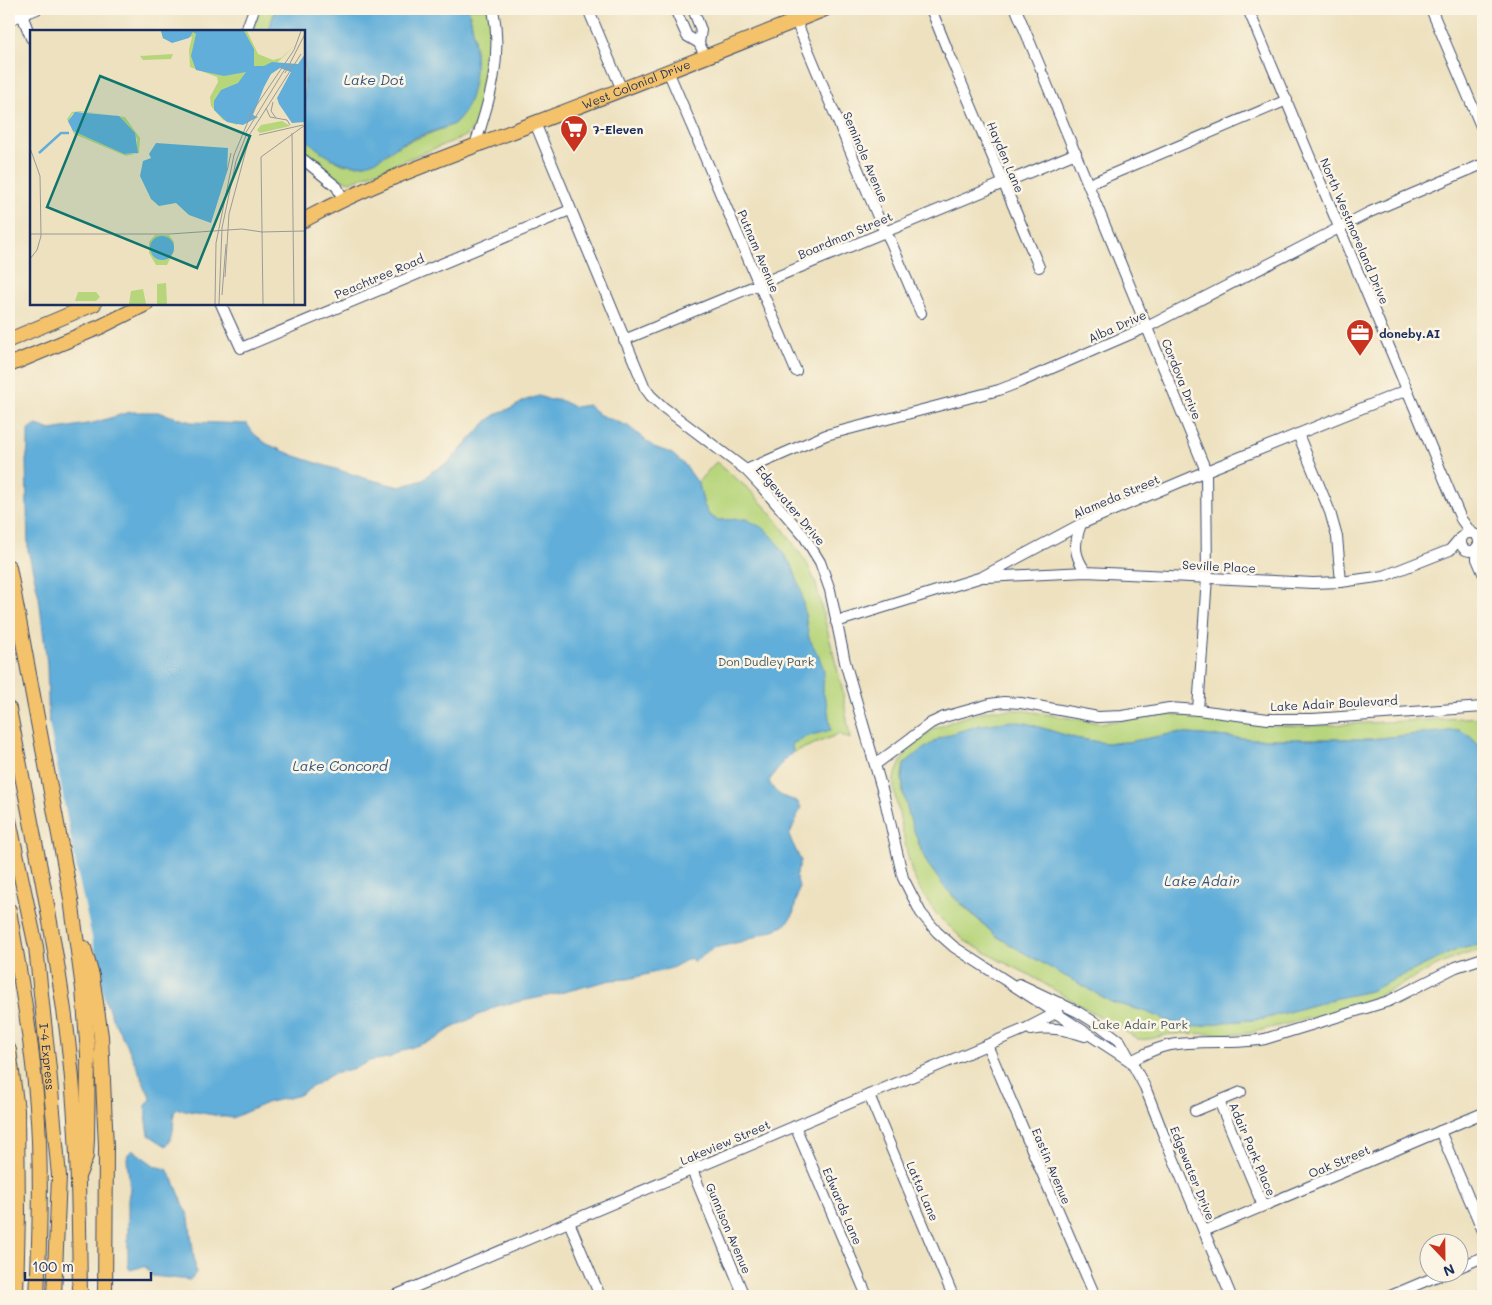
<svg xmlns="http://www.w3.org/2000/svg" width="1492" height="1305" font-family="Mali,sans-serif">
	<style>
		.green { fill: #b7d57b; stroke: #69826c }
		.water { fill: #60aed9; stroke: #3e6e9c }
		.pier { fill: #ede1bf }
		.lines { fill: none; stroke-linecap: round; stroke-linejoin: round }
		.minor-casing { stroke: #3a4a6d; stroke-width: 12 }
		.highway-casing { stroke: #3a4a6d; stroke-width: 16 }
		.minor { stroke: #fff; stroke-width: 10 }
		.highway { stroke: #f4c26a; stroke-width: 14 }
		.labels { text-anchor: middle; dominant-baseline: central; stroke-width: 5; stroke-linejoin: round; paint-order: stroke }
		.street-label { font-size: 12px; fill: #1b2f5e; stroke: #fcf5e5 }
		.poi-label { font-size: 12px; font-weight: bold; fill: #1b2f5e; stroke: #fcf5e5; text-anchor: start }
		.park-label { font-size: 12px; fill: #425865; stroke: #fcf5e5 }
		.water-label { font-size: 14px; font-style: italic; fill: #305583; stroke: #fcf5e5 }
		.inset-river { fill: none; stroke: #60aed9; stroke-width: 2.5 }
		.inset-road { fill: none; stroke: #999a98; stroke-width: 1 }
		.view { fill: #0f766e; fill-opacity: 0.15; stroke: #0f766e; stroke-width: 2.5 }
		.inset-edge { fill: none; stroke: #1b2f5e; stroke-width: 2.5 }
	</style>
	<rect width="100%" height="100%" fill="#fcf5e5"/>
	<filter id="ink" filterUnits="userSpaceOnUse"><feTurbulence type="fractalNoise" baseFrequency=".02" numOctaves="2"/><feDisplacementMap in="SourceGraphic" scale="10" xChannelSelector="R" yChannelSelector="G"/><feConvolveMatrix kernelMatrix="1 2 1 2 8 2 1 2 1" color-interpolation-filters="sRGB"/></filter>
	<filter id="wash" filterUnits="userSpaceOnUse"><feTurbulence type="fractalNoise" baseFrequency=".0096" numOctaves="4" result="noise"/><feDisplacementMap in="SourceGraphic" scale="20" xChannelSelector="R" yChannelSelector="G"/><feGaussianBlur stdDeviation="1.12" result="paint"/><feColorMatrix in="noise" values="0 0 0 0 0 0 0 0 0 0 0 0 0 0 0 0 0 1.4 0 .05"/><feComposite in="paint" operator="in"/></filter>
	<g filter="url(#wash)">
		<rect width="100%" height="100%" fill="#ede1bf"/>
		<g class="green">
			<path d="M258,9H275L269,31H252Z"/>
			<path d="M468,9H489L494,54L481,115L473,128L466,136L350,182L330,176L304,154V137L331,158L344,165L386,155L400,145L452,125C462,118 465,108 469,96C477,67 477,38 468,9Z"/>
			<path d="M716,462L751,491L776,519L806,562L815,581L842,688L850,739L839,734L740,774L687,494Z"/>
			<path d="M991,710H1020L1100,723L1165,715H1192L1264,725L1308,726L1483,717V753L1475,741L1459,730L1370,739H1254L1176,733L1128,742L1105,743L1075,738L1026,723L902,775L903,793L920,848L927,863L954,898L996,936L1111,1002L1144,1011L1226,1022L1264,1019L1337,998L1370,991L1456,950L1483,944V950C1443,957 1412,982 1375,997C1336,1014 1291,1022 1250,1033C1224,1036 1198,1032 1172,1034C1161,1035 1150,1041 1138,1039L1026,973L999,960L965,941L937,915L919,888L912,873L907,852L894,791V779L899,766L906,752L933,729L961,718Z"/>
		</g>
		<g class="water">
			<path d="M275,9H468C478,40 482,104 452,125C435,131 417,136 401,144C391,149 383,158 372,162C345,172 323,155 304,137V31H269Z"/>
			<path d="M539,396L550,400L558,399L574,407L588,405L600,415L628,426L654,447L671,453L684,464L699,484L704,505L709,515L718,520L746,519L765,529L774,538L793,568L801,590L809,638L819,657L824,670L823,692L827,704L831,730L808,736L792,744L793,752L783,762L769,781C775,795 783,797 797,801L801,807L789,836L801,861L796,875L799,887L793,915L784,926L744,941L714,948L694,962L690,958L672,968L628,979L611,980L552,995L497,1006L450,1029L436,1039L404,1050L389,1058L369,1061L358,1067L331,1075L297,1096L269,1102L232,1118L178,1109L174,1112C173,1125 175,1136 166,1146L149,1135L145,1107L151,1099L127,1045L113,1020L74,926L49,734L47,664L39,597L28,550L26,461L28,448V430L37,425L51,430L93,423L130,412H158L191,422L247,424L254,434L267,444L295,456L364,478L400,487L423,480L431,472L448,463L487,421L500,412L512,408L526,400Z"/>
			<path d="M1012,721L1026,723L1075,738L1105,743L1128,742L1176,733L1254,739H1370L1459,730C1471,735 1476,742 1483,753V944L1456,950L1370,991L1337,998L1264,1019L1226,1022L1187,1028L1144,1011L1111,1002L1019,950L996,936L945,888L927,863L912,826L903,793L902,775L904,764L916,754L938,739L950,734L980,725Z"/>
			<path d="M133,1150L155,1166L167,1169L174,1181L189,1218L196,1273L190,1280L152,1276L146,1267H141L130,1270L128,1266V1199L130,1189L127,1159L128,1154Z"/>
		</g>
		<path class="pier" d="M49,723L77,871L100,973L106,1011L72,926L46,734V724Z"/>
	</g>
	<g filter="url(#ink)">
		<g class="lines">
			<defs>
				<g id="minor">
					<path d="M588,9L622,90"/>
					<path d="M675,9L687,36L699,43"/>
					<path d="M693,9L701,30L699,43L705,56"/>
					<path d="M931,9L947,49"/>
					<path d="M1016,9L1041,69"/>
					<path d="M1248,9L1461,519L1471,533"/>
					<path d="M1431,9L1483,131"/>
					<path d="M22,15L31,38"/>
					<path d="M9,20L37,9"/>
					<path d="M796,21L824,88"/>
					<path d="M246,31L254,9"/>
					<path d="M950,56L1039,267"/>
					<path d="M668,71L696,136"/>
					<path d="M1043,75L1206,471L1207,577L1198,710"/>
					<path d="M826,93L881,224L890,240L921,313"/>
					<path d="M535,123L645,388L651,396L663,407L746,470L761,486L804,536L820,562L830,590L845,662L884,796L903,878L921,913L937,932L954,947L1130,1061"/>
					<path d="M698,141L796,371"/>
					<path d="M475,145C490,99 503,58 493,9"/>
					<path d="M304,160L337,187L343,199"/>
					<path d="M1089,184L1287,100"/>
					<path d="M221,304L241,348L570,210"/>
					<path d="M624,340L1076,153"/>
					<path d="M1298,434L1330,512L1337,537L1341,582"/>
					<path d="M746,470L826,435L999,390L1020,382L1147,327L1370,212L1483,164"/>
					<path d="M1081,524C1074,544 1073,554 1086,572"/>
					<circle cx="1470" cy="542" r="9"/>
					<path d="M1477,547V559L1483,573"/>
					<path d="M986,577L1086,572L1313,583L1341,582L1384,576L1450,550L1461,537"/>
					<path d="M836,622L982,577L1081,524L1206,471L1407,390"/>
					<path d="M876,764L931,723L944,717L990,704L1004,702L1021,703L1098,717L1122,716L1169,708L1198,710L1268,719H1313L1483,707"/>
					<path d="M1019,984L1078,1012L1099,1025L1120,1041L1145,1087L1164,1136L1231,1296"/>
					<path d="M1031,1030C1050,1026 1067,1030 1085,1036"/>
					<path d="M987,1045L1095,1296"/>
					<path d="M1130,1061C1142,1056 1153,1049 1166,1046C1199,1039 1232,1045 1265,1039L1389,1001L1456,967L1483,958"/>
					<path d="M869,1095L953,1296"/>
					<path d="M1219,1101L1263,1206"/>
					<path d="M1195,1111L1241,1092"/>
					<path d="M795,1126L867,1296"/>
					<path d="M1440,1131L1483,1231"/>
					<path d="M692,1170L744,1296"/>
					<path d="M569,1222L600,1296"/>
					<path d="M1204,1231L1483,1113"/>
					<path d="M1460,1267L1483,1257"/>
					<path d="M394,1296L1027,1028L1052,1015L1061,1003"/>
					<path d="M1390,1296L1447,1272"/>
				</g>
				<g id="highway">
					<path id="s1" d="M304,220C377,180 457,153 535,123C632,86 728,48 825,9"/>
					<path d="M9,340L94,304"/>
					<path d="M9,365L100,327L146,304"/>
					<path d="M9,567L71,899L83,989L88,1055L87,1139L86,1156L79,1174"/>
					<path d="M9,709C28,809 50,909 64,1010C78,1105 79,1201 80,1296"/>
					<path id="s2" d="M9,820L36,947L49,1069L59,1176L54,1296"/>
					<path d="M9,910C20,975 32,1040 37,1106C42,1169 40,1233 37,1296"/>
					<path d="M84,948L92,976L101,1036L106,1147L105,1296"/>
					<path d="M9,1050L17,1110L18,1213L16,1296"/>
				</g>
			</defs>
			<use href="#minor" class="minor-casing"/>
			<use href="#highway" class="highway-casing"/>
			<use href="#minor" class="minor"/>
			<use href="#highway" class="highway"/>
		</g>
	</g>
	<defs>
		<symbol id="supermarket-pin" viewBox="-11 -11 22 30"><path d="M0 17L-7.5 6A9.5 9.5 0 1 1 7.5 6Z" fill="#c8321e" stroke="#fcf5e5"/><path d="M-6-5.5h2.5l.6 2H6L4.5 2H-2.5L-4.4-4H-6ZM-1.5 3.2a1.3 1.3 0 1 0 .1 0ZM3 3.2a1.3 1.3 0 1 0 .1 0Z" fill="#fff"/></symbol>
		<symbol id="office-pin" viewBox="-11 -11 22 30"><path d="M0 17L-7.5 6A9.5 9.5 0 1 1 7.5 6Z" fill="#c8321e" stroke="#fcf5e5"/><path d="M-6-3h4V-5.5h4V-3h4V5H-6ZM-1-4.5V-3h2v-1.5ZM-6 0V1H6V0Z" fill="#fff"/></symbol>
	</defs>
	<g fill-rule="evenodd">
		<use href="#supermarket-pin" x="558" y="113" width="32" height="43"/>
		<use href="#office-pin" x="1344" y="317" width="32" height="43"/>
	</g>
	<g class="labels">
		<g class="street-label">
			<text stroke="none"><textPath href="#s1" startOffset="359">West Colonial Drive</textPath></text>
			<text transform="translate(866 157) rotate(67)">Seminole Avenue</text>
			<text transform="translate(1006 157) rotate(67)">Hayden Lane</text>
			<text transform="translate(1355 231) rotate(67)">North Westmoreland Drive</text>
			<text transform="translate(845 235) rotate(-23)">Boardman Street</text>
			<text transform="translate(759 251) rotate(67)">Putnam Avenue</text>
			<text transform="translate(379 276) rotate(-23)">Peachtree Road</text>
			<text transform="translate(1117 326) rotate(-24)">Alba Drive</text>
			<text transform="translate(1182 379) rotate(68)">Cordova Drive</text>
			<text transform="translate(1116 496) rotate(-23)">Alameda Street</text>
			<text transform="translate(791 505) rotate(50)">Edgewater Drive</text>
			<text transform="translate(1219 566) rotate(3)">Seville Place</text>
			<text transform="translate(1334 703) rotate(-3)">Lake Adair Boulevard</text>
			<text stroke="none"><textPath href="#s2" startOffset="240">I-4 Express</textPath></text>
			<text transform="translate(725 1142) rotate(-23)">Lakeview Street</text>
			<text transform="translate(1253 1149) rotate(67)">Adair Park Place</text>
			<text transform="translate(1339 1161) rotate(-23)">Oak Street</text>
			<text transform="translate(1052 1166) rotate(67)">Eastin Avenue</text>
			<text transform="translate(1193 1173) rotate(68)">Edgewater Drive</text>
			<text transform="translate(923 1191) rotate(67)">Latta Lane</text>
			<text transform="translate(843 1206) rotate(67)">Edwards Lane</text>
			<text transform="translate(729 1228) rotate(67)">Gunnison Avenue</text>
		</g>
		<g class="poi-label">
			<text x="593" y="129">7-Eleven</text>
			<text x="1379" y="333">doneby.AI</text>
		</g>
		<g class="park-label">
			<text x="766" y="661">Don Dudley Park</text>
			<text x="1140" y="1024">Lake Adair Park</text>
		</g>
		<g class="water-label">
			<text x="374" y="79">Lake Dot</text>
			<text x="340" y="765">Lake Concord</text>
			<text x="1202" y="880">Lake Adair</text>
		</g>
	</g>
	<g transform="translate(30 30)">
		<rect width="275" height="275" fill="#ede1bf"/>
		<path d="M131,1H217L228,24L243,30L251,28L264,16L244,36L207,95L193,90L181,76L180,67L188,52L187,47L160,37L159,20L162,7L133,9ZM143,24L141,29L113,30L110,26ZM50,81L95,87L110,108L109,123L96,126L44,104L37,89L42,82ZM52,82L89,86L107,109V124H94L43,101L38,92L42,84ZM252,91L260,96L230,103L227,100L231,95ZM125,205H139L144,212V221L137,235H126L119,223V212ZM136,253L137,274H127V254ZM113,259L116,274H99L101,261ZM48,262H66L70,267L66,271H45Z" fill="#b7d57b" fill-rule="evenodd"/>
		<path d="M131,1H214L224,19V36H234L242,32L268,34L275,24V92L262,93L249,74L247,68L261,42L250,38L241,44L234,57L223,85L228,87L213,95L197,92L184,80V71L191,60L208,53L216,42L194,46L166,40L161,26L166,4L163,2L159,8L142,13L133,8ZM45,82L89,86L105,103L108,123L94,124L43,101L38,91ZM126,113L198,118L197,142L181,193L159,185L146,173L129,176L121,169L110,146L113,131L121,128L119,124ZM120 218a12 12 0 1 1 24 0a12 12 0 1 1-24 0Z" fill="#60aed9"/>
		<path class="inset-river" d="M9,123L31,103H39"/>
		<path class="inset-road" d="M255,43L275,4M243,72L241,81L246,88M236,78L240,87L257,90L260,95M262,103L264,274M215,104L255,39M229,105L273,95M218,107L271,24M0,118L10,146L11,206L7,220L0,229M197,141L201,123M231,202L275,201M0,204H140L212,199L232,202M195,247L199,184L220,105M192,265L196,214M185,274L186,213L204,125L222,82L264,20L271,1M189,274L192,198L206,131L217,103M233,274L231,127L275,95"/>
		<path class="view" d="M70,46L220,106L167,238L17,177Z"/>
		<rect width="275" height="275" class="inset-edge"/>
	</g>
	<rect width="1492" height="1305" fill="none" stroke="#fcf5e5" stroke-width="30"/>
	<g transform="translate(1444 1258) rotate(158)"><circle r="24" fill="#fcf5e5" stroke="#a2a6af"/>
	<path d="M0-4L9 19L0 12L-9 19Z" fill="#c8321e"/>
	<text y="-8" font-size="14" font-weight="bold" text-anchor="middle" fill="#1b2f5e">N</text>
	</g>
	<path d="M25 1272v8h126v-8" fill="none" stroke="#1b2f5e" stroke-width="2.5"/>
	<text x="32" y="1272" font-size="15" fill="#1b2f5e" stroke="#fcf5e5" stroke-width="4" paint-order="stroke">100 m</text>
</svg>
